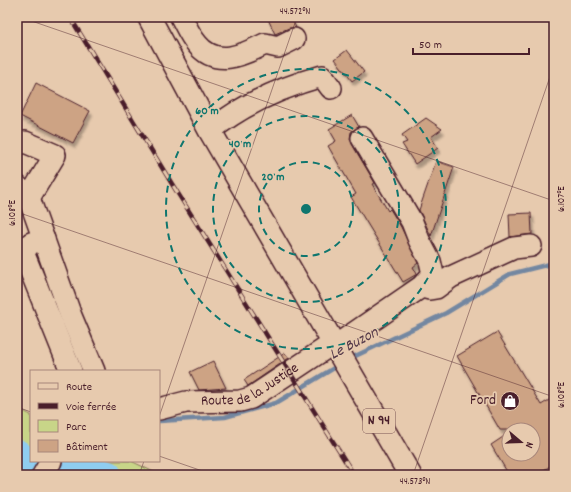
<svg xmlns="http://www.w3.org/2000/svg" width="571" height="492" font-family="Dekko,sans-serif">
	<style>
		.green { fill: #c8d588; stroke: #897a5a }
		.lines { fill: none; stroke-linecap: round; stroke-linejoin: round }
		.stream { stroke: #7387a1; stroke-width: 4.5 }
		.river { stroke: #8fcdf0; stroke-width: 28 }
		.building { fill: #cda384; stroke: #4a1f2b; filter: url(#shadow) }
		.minor-casing { stroke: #4a1f2b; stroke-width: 24 }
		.major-casing { stroke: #4a1f2b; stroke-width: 25 }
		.minor { stroke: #e7caae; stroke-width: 21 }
		.major { stroke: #e7caae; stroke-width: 22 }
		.rail-casing { stroke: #4a1f2b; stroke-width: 4.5 }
		.rail { stroke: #e7caae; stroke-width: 3; stroke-dasharray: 9; stroke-linecap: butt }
		.ticks { fill: none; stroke: #4a1f2b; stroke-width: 1; stroke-opacity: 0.45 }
		.ring { fill: none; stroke: #0f766e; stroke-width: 2; stroke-dasharray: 7 5 }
		.labels { text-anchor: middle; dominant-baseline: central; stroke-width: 3.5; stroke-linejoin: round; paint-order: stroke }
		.shield { fill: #e7caae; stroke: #795252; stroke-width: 1 }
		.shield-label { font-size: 14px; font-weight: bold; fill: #4a1f2b }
		.street-label { font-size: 15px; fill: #4a1f2b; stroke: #e7caae }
		.poi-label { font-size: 15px; fill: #4a1f2b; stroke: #e7caae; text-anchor: end }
		.water-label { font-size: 16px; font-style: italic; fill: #543949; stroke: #e7caae }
		.centre { fill: #0f766e; stroke: #e7caae; stroke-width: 2 }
		.ring-label { font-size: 12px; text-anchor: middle; font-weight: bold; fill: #0f766e; stroke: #e7caae; stroke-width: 3.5; stroke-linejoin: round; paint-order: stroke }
		.neatline { fill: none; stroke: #4a1f2b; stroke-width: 1.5 }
		.ticks-label { font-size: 10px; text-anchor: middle; fill: #4a1f2b }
	</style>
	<defs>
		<filter id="shadow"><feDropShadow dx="2.5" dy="4.5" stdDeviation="1" flood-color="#0004"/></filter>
	</defs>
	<rect width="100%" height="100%" fill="#e7caae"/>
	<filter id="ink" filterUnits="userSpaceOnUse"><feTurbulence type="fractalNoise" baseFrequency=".025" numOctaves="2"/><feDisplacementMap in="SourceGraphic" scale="8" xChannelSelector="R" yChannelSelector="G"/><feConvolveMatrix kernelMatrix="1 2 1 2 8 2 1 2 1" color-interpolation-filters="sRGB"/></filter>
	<g filter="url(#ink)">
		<path class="green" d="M17,408L31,415V461H131L160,475H17Z"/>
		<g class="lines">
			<g class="stream">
				<path d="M349,359L446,313L510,274L554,263"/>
				<path d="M159,421L225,417L276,403L339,365"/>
				<path d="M63,462L65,461"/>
			</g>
			<g class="river">
				<path d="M17,453L24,459L31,460"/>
				<path d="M49,461L63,462L108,475"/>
			</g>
		</g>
		<g class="building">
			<path d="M267,17H291L296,28H289L275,34Z"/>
			<path d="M347,50L364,72L352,81L335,59Z"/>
			<path d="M36,83L90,111L73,143L20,116Z"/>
			<path d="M352,115L359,127L351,132L350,139L352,144L375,183L372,184L388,211L390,209L401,227L418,263L413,267L417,274L403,282L351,197L356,194L328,146L336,141L329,129Z"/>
			<path d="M426,118L442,129L431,137L438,148L415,164L402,144L407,142L402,135Z"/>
			<path d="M436,161L454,167L431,236L419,210Z"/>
			<path d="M531,213L532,234L510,237L509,214Z"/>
			<path d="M497,332L541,405L554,397V464L535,475H509L491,445L509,433V454H533V430H500L457,356Z"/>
			<path d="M285,353L289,358L248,386L244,380Z"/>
			<path d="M213,361L226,388L199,390L190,372Z"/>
		</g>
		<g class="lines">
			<defs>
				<g id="minor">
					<path d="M181,17C186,26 190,36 197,44C216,68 243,55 265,44L278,47L294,39"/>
					<path d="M210,131C242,105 283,87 322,76L331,88"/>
					<path d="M17,144L25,142L55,155L29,198"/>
					<path d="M17,186L29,198L71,316L94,371"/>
					<path d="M44,239L31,243L23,252L71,371"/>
					<path d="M422,287L430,289L436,288L451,277L514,248L531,246"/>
					<path id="s1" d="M159,409L186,402L240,401L251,398L326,348L344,340L421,287L433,274L430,261L419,240L412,222L362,138"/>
					<path d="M43,475L51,461"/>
				</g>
				<path id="major" d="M149,17L210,131L410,475"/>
			</defs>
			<use href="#minor" class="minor-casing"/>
			<use href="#major" class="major-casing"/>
			<use href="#minor" class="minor"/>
			<use href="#major" class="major"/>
			<defs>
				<path id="rail" d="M70,17L172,184L354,475"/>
			</defs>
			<use href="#rail" class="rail-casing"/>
			<use href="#rail" class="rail"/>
		</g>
	</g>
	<path class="ticks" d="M20,17L554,201M17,35L23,17M17,212L554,397M17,407L31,412M159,417L297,17M159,456L214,475M139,475L144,461M413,475L554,65"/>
	<g class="ring">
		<circle cx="306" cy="209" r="47"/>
		<circle cx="306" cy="209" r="93"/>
		<circle cx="306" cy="209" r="140"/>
	</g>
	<defs>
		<symbol id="shop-disc" viewBox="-11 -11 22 22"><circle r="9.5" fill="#4a1f2b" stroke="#e7caae"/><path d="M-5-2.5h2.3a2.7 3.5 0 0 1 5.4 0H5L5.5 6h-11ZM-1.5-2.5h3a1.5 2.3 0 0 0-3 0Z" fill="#fff"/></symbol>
	</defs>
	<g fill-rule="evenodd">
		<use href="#shop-disc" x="499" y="390" width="22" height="22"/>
	</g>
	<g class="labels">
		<rect class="shield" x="363" y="409" width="32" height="24" rx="3"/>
		<g class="shield-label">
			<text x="379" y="421">N 94</text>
		</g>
		<g class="street-label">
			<text stroke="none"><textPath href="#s1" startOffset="96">Route de la Justice</textPath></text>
		</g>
		<g class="poi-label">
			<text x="496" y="401">Ford</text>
		</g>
		<g class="water-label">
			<text transform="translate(354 344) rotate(-28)">Le Buzon</text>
		</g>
	</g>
	<circle cx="306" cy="209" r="6" class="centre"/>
	<g class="ring-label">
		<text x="207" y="114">60 m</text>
		<text x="240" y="147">40 m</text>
		<text x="273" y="180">20 m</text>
	</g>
	<rect width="571" height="492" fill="none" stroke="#e7caae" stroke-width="44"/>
	<rect x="30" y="370" width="130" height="92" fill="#e7caae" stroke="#a8867a"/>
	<rect x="38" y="383" width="20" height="6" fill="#e7caae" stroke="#a8867a"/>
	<text x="66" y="390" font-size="12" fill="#4a1f2b">Route</text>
	<rect x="38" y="403" width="20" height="6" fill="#4a1f2b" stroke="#a8867a"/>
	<text x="66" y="410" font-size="12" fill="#4a1f2b">Voie ferrée</text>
	<rect x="38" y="420" width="20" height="12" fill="#c8d588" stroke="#a8867a"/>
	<text x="66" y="430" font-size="12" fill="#4a1f2b">Parc</text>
	<rect x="38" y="440" width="20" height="12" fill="#cda384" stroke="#a8867a"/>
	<text x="66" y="450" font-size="12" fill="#4a1f2b">Bâtiment</text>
	<g transform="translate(521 442) rotate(109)"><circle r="19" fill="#e7caae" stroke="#a8867a"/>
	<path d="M0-3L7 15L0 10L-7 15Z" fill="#4a1f2b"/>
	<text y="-6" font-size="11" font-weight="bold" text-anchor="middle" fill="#4a1f2b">N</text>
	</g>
	<path d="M413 48v6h116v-6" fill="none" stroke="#4a1f2b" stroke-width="2"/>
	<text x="419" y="48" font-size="12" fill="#4a1f2b" stroke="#e7caae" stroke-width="3" paint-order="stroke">50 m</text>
	<rect x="22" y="22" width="527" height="448" class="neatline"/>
	<g class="ticks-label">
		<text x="295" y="14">44.572°N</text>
		<text transform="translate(560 199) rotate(-90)" y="4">6.107°E</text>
		<text transform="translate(11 213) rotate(-90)" y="4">6.108°E</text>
		<text transform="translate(560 395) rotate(-90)" y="4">6.108°E</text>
		<text x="415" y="484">44.573°N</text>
	</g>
</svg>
